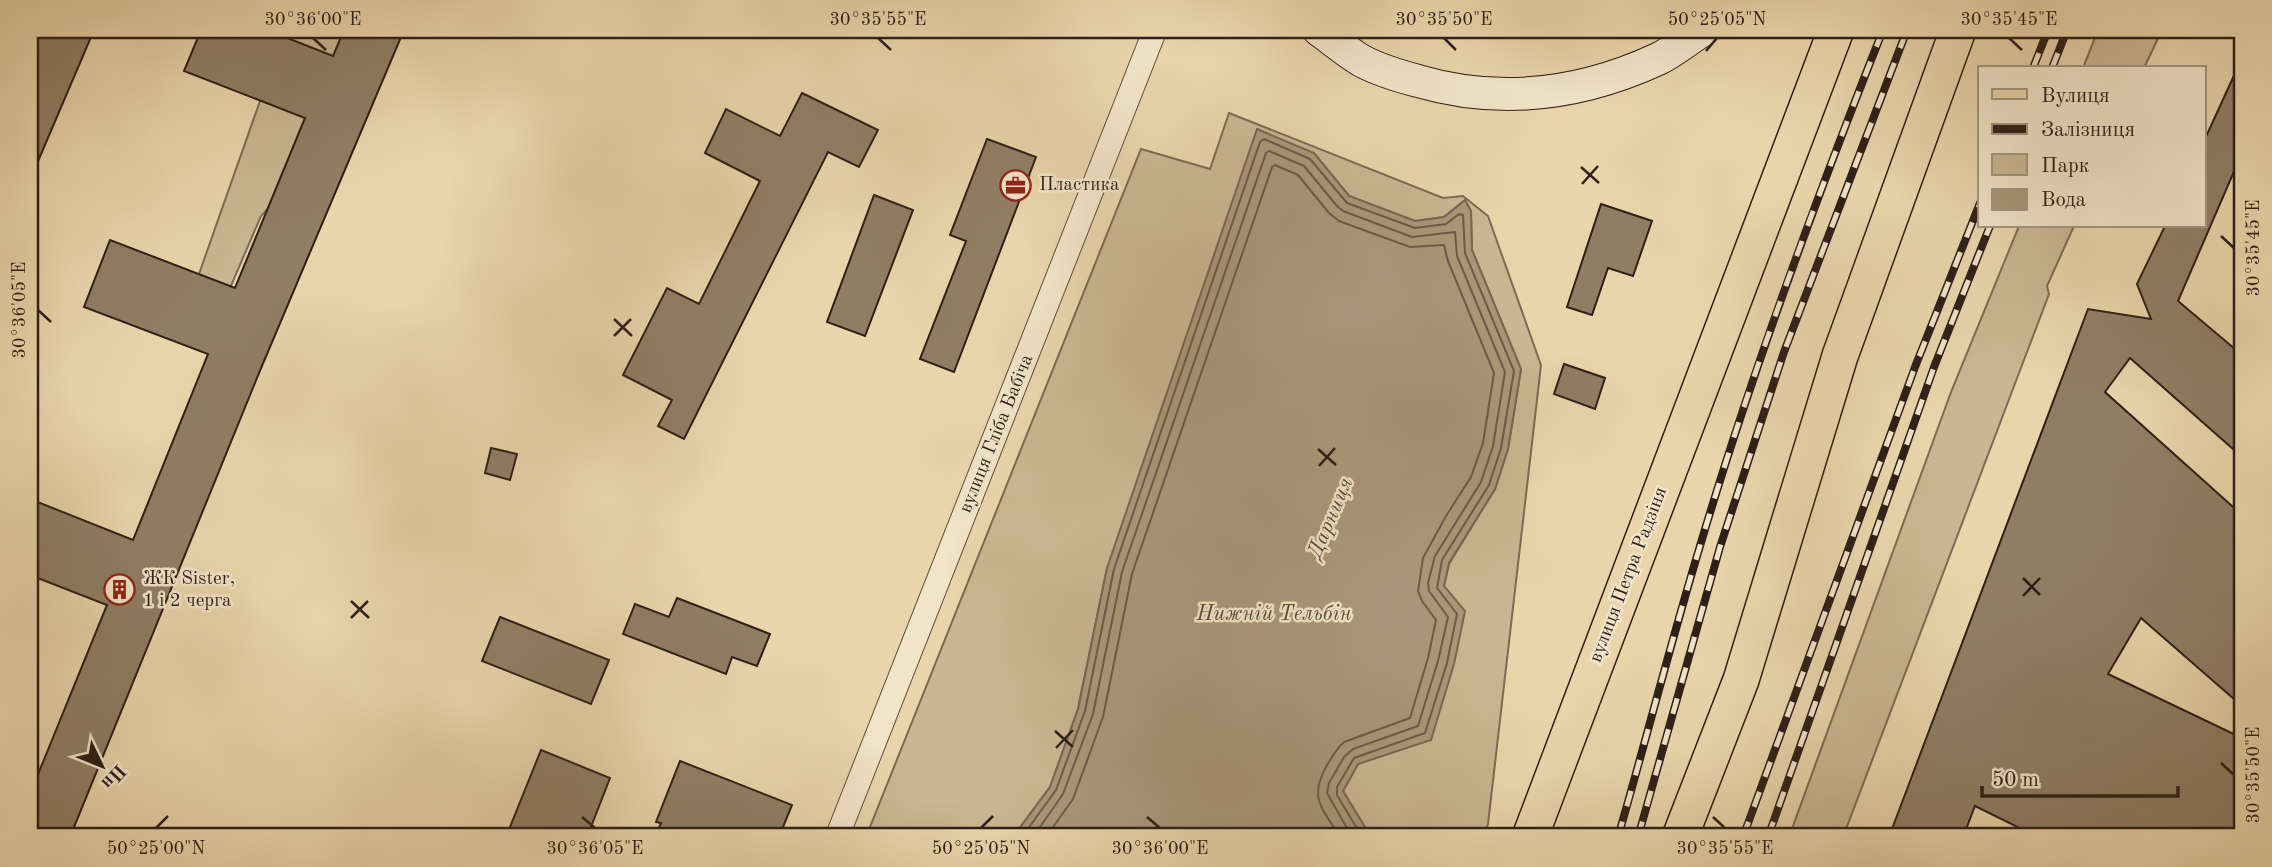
<svg xmlns="http://www.w3.org/2000/svg" width="2272" height="867" font-family="'Old Standard TT',serif">
	<style>
		.green { fill: #cab692; stroke: #7c6a55; stroke-width: 2 }
		.water { fill: #aa9779; stroke: #786752; stroke-width: 2 }
		.lines { fill: none; stroke-linecap: round; stroke-linejoin: round }
		.shore { stroke: #6c5b48; stroke-width: 2 }
		.building { fill: #907e64; stroke: #2e1f18; stroke-width: 2 }
		.minor-casing { stroke: #5d4c3d; stroke-width: 25 }
		.secondary-casing { stroke: #2e1f18; stroke-width: 34 }
		.primary-casing { stroke: #2e1f18; stroke-width: 38 }
		.minor { stroke: #f1e4c8; stroke-width: 23 }
		.secondary { stroke: #f1e4c8; stroke-width: 32 }
		.primary { stroke: #ead5ab; stroke-width: 35 }
		.rail-casing { stroke: #2e1f18; stroke-width: 8 }
		.rail { stroke: #f1e4c8; stroke-width: 5; stroke-dasharray: 16; stroke-linecap: butt }
		.ticks { fill: none; stroke: #2e1f18; stroke-width: 2.5 }
		.labels { text-anchor: middle; dominant-baseline: central; stroke-width: 5; stroke-linejoin: round; paint-order: stroke }
		.poi-label { font-size: 19px; fill: #2e1f18; stroke: #f1e4c8; text-anchor: start }
		.street-label { font-size: 19px; fill: #2e1f18; stroke: #f1e4c8 }
		.water-label { font-size: 21px; font-style: italic; fill: #59493a; stroke: #f1e4c8 }
		.neatline { fill: none; stroke: #2e1f18; stroke-width: 2.5 }
		.ticks-label { font-size: 18px; text-anchor: middle; fill: #2e1f18 }
	</style>
	<rect width="100%" height="100%" fill="#ead5ab"/>
	<filter id="stains"><feTurbulence type="fractalNoise" baseFrequency=".00286" numOctaves="4"/><feColorMatrix values="0 0 0 0 .2 0 0 0 0 .09 0 0 0 0 .02 0 0 0 .5 -.17"/></filter>
	<radialGradient id="worn" r=".72"><stop offset=".6" stop-color="#630" stop-opacity="0"/><stop offset="1" stop-color="#630" stop-opacity=".3"/></radialGradient>
	<g class="green">
		<path d="M285,30H388L317,185L294,181L261,216L227,295L181,325Z"/>
		<path d="M2098,30H2162L2144,68H2083Z"/>
		<path d="M1229,113L1443,198L1463,196L1488,216L1541,365L1488,824L1483,837H1371L1343,791L1358,764L1431,739L1444,586L1449,564L1495,489L1508,449L1521,369L1472,250L1471,212L1465,200L1444,217L1415,221L1349,196L1314,153L1107,568L1078,709L1050,787L1013,837H866L1141,149L1210,169Z"/>
		<path d="M2019,226H2074L2047,286L2049,294L1843,837H1789L1951,392Z"/>
	</g>
	<path class="water" d="M1257,129L1314,153L1349,196L1415,221L1444,217L1465,200L1471,211L1472,250L1521,369L1508,449L1495,489L1449,563L1444,586L1465,611L1454,664L1431,740L1358,764L1343,791L1371,837H1013L1050,787L1078,709L1107,568Z"/>
	<g class="lines">
		<g class="shore">
			<path d="M1022,837L1056,790L1085,711L1114,569L1260,142L1264,139L1310,159L1347,203L1415,228L1446,224L1459,214L1463,215L1465,253L1514,371L1501,448L1489,485L1442,560L1437,588L1457,614L1447,663L1425,733L1354,758L1337,787V795L1362,837"/>
			<path d="M1033,837L1063,794L1093,714L1122,572L1266,153L1269,151L1304,166L1337,206L1343,211L1412,237L1455,232L1457,256L1505,372L1493,446L1481,482L1435,556L1428,583L1429,591L1448,617L1438,661L1418,726L1353,749L1344,757L1329,783L1327,793L1352,837"/>
			<path d="M1046,837L1073,799L1103,717L1132,574L1272,167L1275,165L1298,175L1329,213L1339,221L1410,247L1444,245L1448,261L1494,373L1483,443L1471,477L1446,516L1423,558L1418,591L1422,601L1436,620L1428,658L1410,718L1344,742C1336,749 1332,757 1327,765C1308,799 1322,807 1340,837"/>
		</g>
	</g>
	<g class="building">
		<path d="M30,30H94L30,180Z"/>
		<path d="M201,30H267L333,56L344,30H404L259,373L70,837H30V794L107,605L30,575V499L133,540L208,354L84,307L110,240L235,288L305,118L184,71Z"/>
		<path d="M2242,58V153L2178,301L2242,355V457L2130,358L2105,392L2242,515V706L2141,618L2108,674L2242,738V837H2038L1975,806L1963,837H1889L2088,309L2151,319L2137,284L2165,226H2204V141Z"/>
		<path d="M802,93L878,130L859,167L828,152L684,439L658,426L672,400L623,375L667,288L699,304L760,181L705,153L726,109L780,136Z"/>
		<path d="M987,139L1036,157L954,372L920,359L966,241L950,235Z"/>
		<path d="M874,195L913,210L865,336L827,322Z"/>
		<path d="M1601,204L1652,221L1633,276L1608,268L1592,315L1567,307Z"/>
		<path d="M1564,364L1605,378L1595,409L1554,394Z"/>
		<path d="M491,448L517,454L510,480L485,473Z"/>
		<path d="M677,598L770,634L757,666L732,657L726,674L623,634L635,604L669,617Z"/>
		<path d="M500,617L609,660L591,704L482,661Z"/>
		<path d="M541,750L610,778L587,837H506Z"/>
		<path d="M680,761L792,805L779,837H655L661,823L656,822Z"/>
	</g>
	<g class="lines">
		<defs>
			<path id="minor" d="M837,837L1155,30"/>
			<path id="secondary" d="M1319,30C1333,40 1347,52 1362,61C1379,70 1399,76 1418,81C1500,105 1580,95 1658,59C1673,52 1688,39 1703,30"/>
			<g id="primary">
				<path d="M1530,837L1836,30"/>
				<path d="M1680,837L1741,680L1840,356L1958,30"/>
			</g>
		</defs>
		<use href="#minor" class="minor-casing"/>
		<use href="#secondary" class="secondary-casing"/>
		<use href="#primary" class="primary-casing"/>
		<use href="#minor" class="minor"/>
		<use href="#secondary" class="secondary"/>
		<use href="#primary" class="primary"/>
		<defs>
			<g id="rail">
				<path d="M2033,68L2048,30"/>
				<path d="M2052,68L2067,30"/>
				<path d="M1618,837C1646,740 1671,642 1700,546C1752,371 1816,199 1883,30"/>
				<path d="M1638,837L1720,547L1784,352L1907,30"/>
				<path d="M1743,837L1915,367L1980,203"/>
				<path d="M1768,837L1934,367L1990,226"/>
			</g>
		</defs>
		<use href="#rail" class="rail-casing"/>
		<use href="#rail" class="rail"/>
	</g>
	<path class="ticks" d="M313,38L326,50M878,38L891,50M1444,38L1456,50M2009,38L2022,50M1706,51L1717,38M1581,167L1599,183M1582,184L1598,166M2221,236L2234,248M38,310L51,322M614,319L632,336M614,336L631,319M1318,449L1336,465M1319,466L1335,448M2023,578L2040,595M2023,596L2040,578M351,601L369,618M351,618L368,601M1055,731L1073,747M1056,748L1073,730M2221,763L2234,775M582,817L595,828M1147,817L1160,828M1713,817L1725,828M156,828L168,816M981,828L993,816"/>
	<defs>
		<symbol id="office-ring" viewBox="-11 -11 22 22"><circle r="9.5" fill="#f1e4c8" stroke="#8f2418" stroke-width="1.5"/><path d="M-6-3h4V-5.5h4V-3h4V5H-6ZM-1-4.5V-3h2v-1.5ZM-6 0V1H6V0Z" fill="#8f2418"/></symbol>
		<symbol id="building-ring" viewBox="-11 -11 22 22"><circle r="9.5" fill="#f1e4c8" stroke="#8f2418" stroke-width="1.5"/><path d="M-4-6H4V6H1V3H-1V6H-4ZM-2.5-4.3h1.7v1.8h-1.7ZM.8-4.3h1.7v1.8H.8ZM-2.5-1h1.7V.8h-1.7ZM.8-1h1.7V.8H.8Z" fill="#8f2418"/></symbol>
	</defs>
	<g fill-rule="evenodd">
		<use href="#office-ring" x="998" y="168" width="35" height="35"/>
		<use href="#building-ring" x="102" y="572" width="35" height="35"/>
	</g>
	<g class="labels">
		<g class="poi-label">
			<text x="1039" y="185">Пластика</text>
			<text x="143" y="579">ЖК Sister,<tspan x="143" dy="22">1 і 2 черга</tspan></text>
		</g>
		<g class="street-label">
			<text transform="translate(997 434) rotate(-68)">вулиця Гліба Бабіча</text>
			<text transform="translate(1629 575) rotate(-69)">вулиця Петра Радзіня</text>
		</g>
		<g class="water-label">
			<text transform="translate(1331 518) rotate(-67)">Дарниця</text>
			<text x="1274" y="614">Нижній Тельбін</text>
		</g>
	</g>
	<rect width="2272" height="867" fill="none" stroke="#ead5ab" stroke-width="77"/>
	<rect x="1978" y="66" width="228" height="161" fill="#f1e4c8" stroke="#a39582" stroke-width="2"/>
	<rect x="1992" y="89" width="35" height="10" fill="#ead5ab" stroke="#a39582" stroke-width="2"/>
	<text x="2041" y="102" font-size="21" fill="#2e1f18">Вулиця</text>
	<rect x="1992" y="124" width="35" height="10" fill="#2e1f18" stroke="#a39582" stroke-width="2"/>
	<text x="2041" y="136" font-size="21" fill="#2e1f18">Залізниця</text>
	<rect x="1992" y="154" width="35" height="21" fill="#cab692" stroke="#a39582" stroke-width="2"/>
	<text x="2041" y="172" font-size="21" fill="#2e1f18">Парк</text>
	<rect x="1992" y="189" width="35" height="21" fill="#aa9779" stroke="#a39582" stroke-width="2"/>
	<text x="2041" y="206" font-size="21" fill="#2e1f18">Вода</text>
	<g transform="translate(102 766) rotate(133)" stroke="#f1e4c8" stroke-width="5" paint-order="stroke">
	<path d="M0-5L12 26L0 18L-12 26Z" fill="#2e1f18"/>
	<text y="-10" font-size="19" font-weight="bold" text-anchor="middle" fill="#2e1f18">Пн</text>
	</g>
	<path d="M1982 786v10h196v-10" fill="none" stroke="#2e1f18" stroke-width="3.5"/>
	<text x="1992" y="786" font-size="21" fill="#2e1f18" stroke="#f1e4c8" stroke-width="5" paint-order="stroke">50 m</text>
	<rect x="38" y="38" width="2196" height="790" class="neatline"/>
	<g class="ticks-label">
		<text x="313" y="25">30°36'00"E</text>
		<text x="878" y="25">30°35'55"E</text>
		<text x="1444" y="25">30°35'50"E</text>
		<text x="1717" y="25">50°25'05"N</text>
		<text x="2009" y="25">30°35'45"E</text>
		<text transform="translate(2253 248) rotate(-90)" y="6">30°35'45"E</text>
		<text transform="translate(19 310) rotate(-90)" y="6">30°36'05"E</text>
		<text transform="translate(2253 775) rotate(-90)" y="6">30°35'50"E</text>
		<text x="156" y="854">50°25'00"N</text>
		<text x="595" y="854">30°36'05"E</text>
		<text x="981" y="854">50°25'05"N</text>
		<text x="1160" y="854">30°36'00"E</text>
		<text x="1725" y="854">30°35'55"E</text>
	</g>
	<rect width="100%" height="100%" filter="url(#stains)"/>
	<rect width="100%" height="100%" fill="url(#worn)"/>
</svg>
